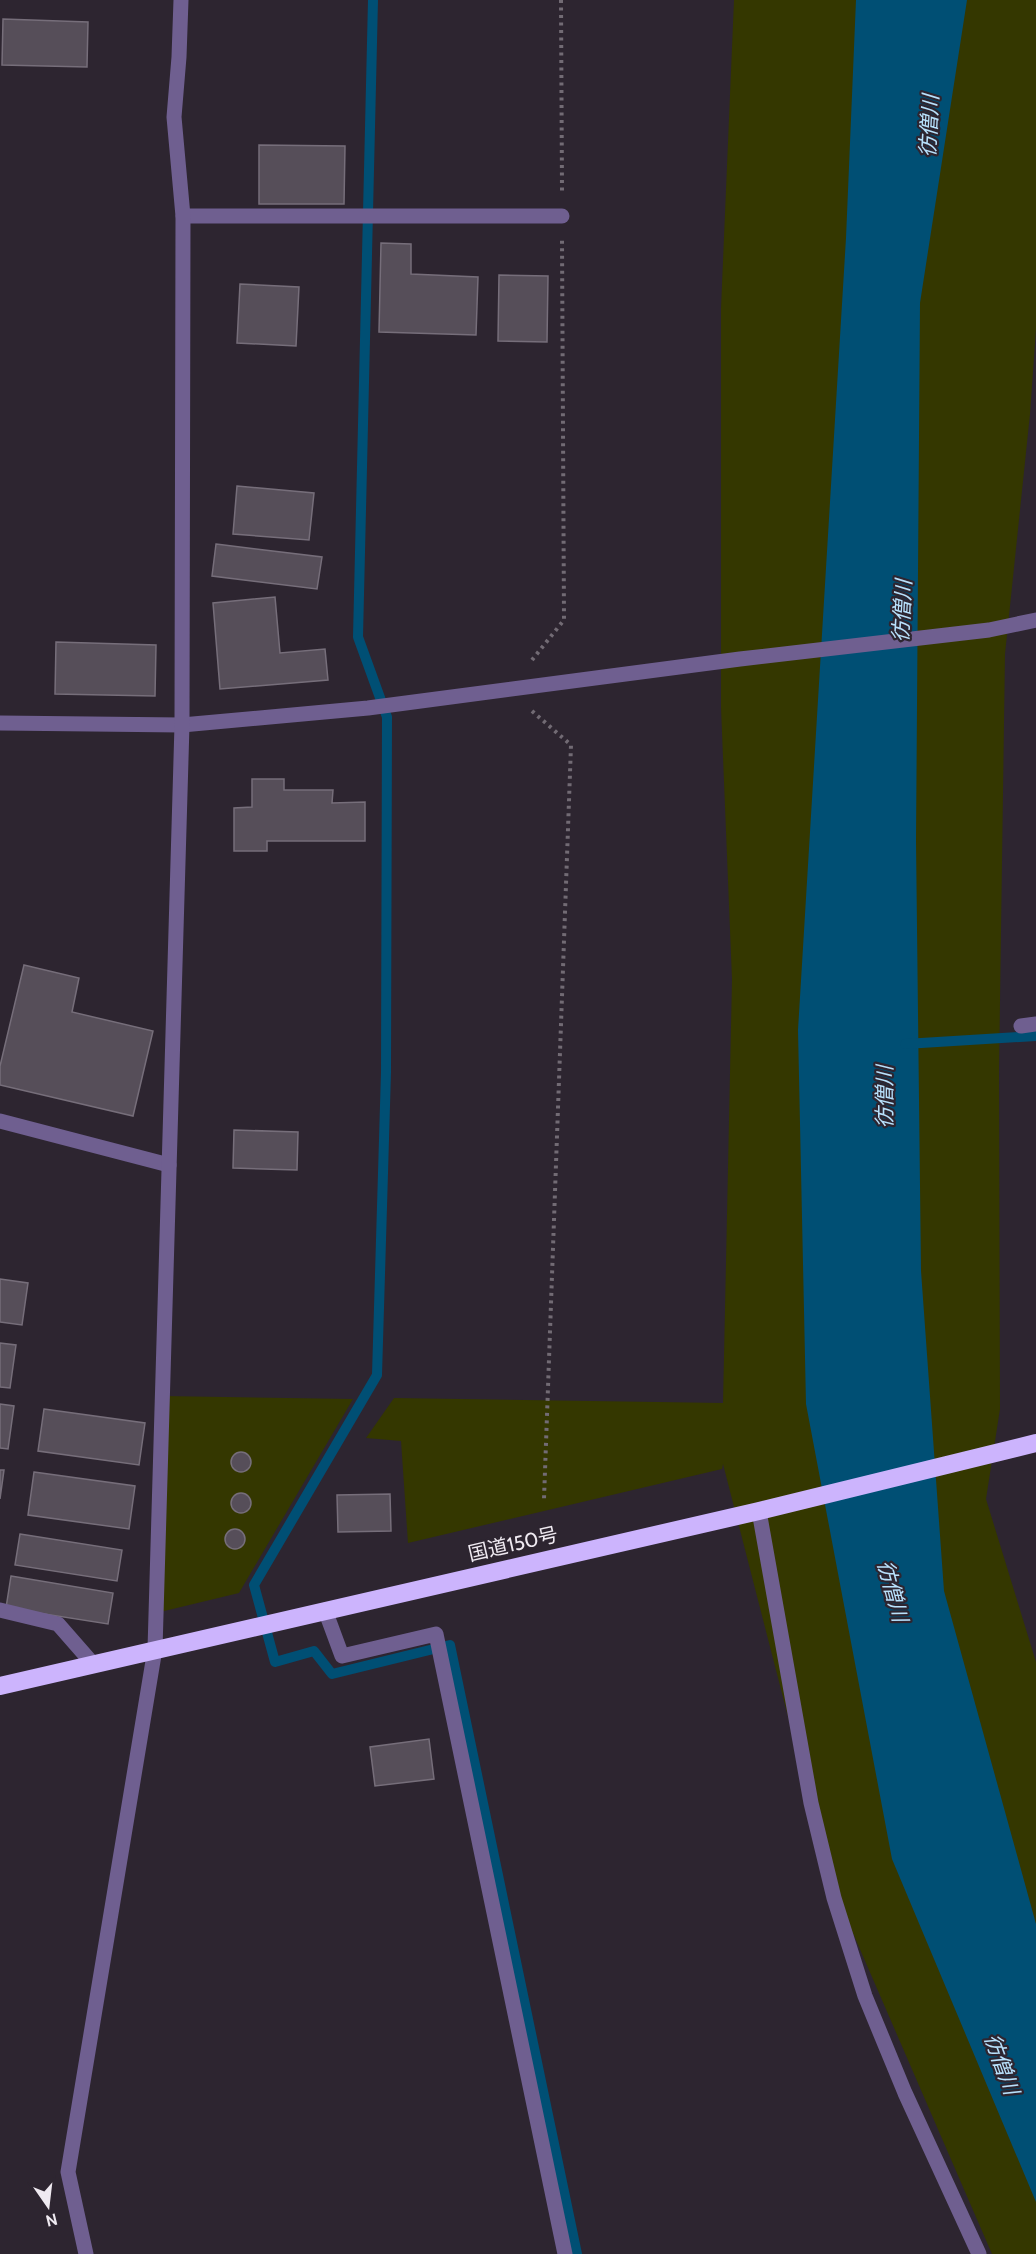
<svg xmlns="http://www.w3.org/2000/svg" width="1036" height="2254" font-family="Cabin,'Noto Sans JP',sans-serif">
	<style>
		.green { fill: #343700 }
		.water { fill: #004f74 }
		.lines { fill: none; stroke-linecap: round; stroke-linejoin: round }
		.stream { stroke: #004f74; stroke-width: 10 }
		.building { fill: #564e59; stroke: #766e7a; stroke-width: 1.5 }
		.path { stroke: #726b74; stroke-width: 4; stroke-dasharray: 3 4.5; stroke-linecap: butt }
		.minor { stroke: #6f5f90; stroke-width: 15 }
		.highway { stroke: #ccb4fd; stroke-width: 18 }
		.labels { text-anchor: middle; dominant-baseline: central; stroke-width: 4.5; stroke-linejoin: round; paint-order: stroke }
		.street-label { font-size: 20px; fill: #efeaf1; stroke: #2d2530 }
		.water-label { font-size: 21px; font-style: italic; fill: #b8e1fc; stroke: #2d2530 }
	</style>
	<rect width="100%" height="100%" fill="#2d2530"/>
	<g class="green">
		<path d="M734,0H1036V329L1030,414L1005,654L999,1072L1000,1409L986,1499L1036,1662V2254H992L830,1880L723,1464L722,1469L408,1543L401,1441L366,1438L394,1398L723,1403L732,979L721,708V308Z"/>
		<path d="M162,1396L353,1399L239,1593L156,1613Z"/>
	</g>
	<path class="water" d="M856,0H967L920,303L916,841L921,1271L944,1591L1036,1924V2202L892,1859L806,1404L798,1030L846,238Z"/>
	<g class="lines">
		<g class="stream">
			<path d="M373,0L358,637L387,717L386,1072L377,1375L254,1585L275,1662L314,1651L332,1674L450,1645L577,2254"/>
			<path d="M905,1044L1036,1036"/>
		</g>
	</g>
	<g class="building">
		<path d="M3,19L88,22L87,67L2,65Z"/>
		<path d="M259,145L345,146L344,204H259Z"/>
		<path d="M381,243L411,244V274L478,277L476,335L379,332Z"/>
		<path d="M499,275L548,276L547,342L498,341Z"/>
		<path d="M240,284L299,287L296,346L237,343Z"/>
		<path d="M237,486L314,493L309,540L233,534Z"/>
		<path d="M216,544L322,557L317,589L212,576Z"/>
		<path d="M275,597L280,653L325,649L328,680L220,689L213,603Z"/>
		<path d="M56,642L156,645L155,696L55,694Z"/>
		<path d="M252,779H284V790H333L332,803L365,802V841H267V851H234V808L252,807Z"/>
		<path d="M24,965L79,978L72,1012L153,1031L133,1116L0,1085V1066Z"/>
		<path d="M234,1130L298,1132L297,1170L233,1168Z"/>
		<path d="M0,1279L28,1283L22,1325L0,1322Z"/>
		<path d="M0,1343L16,1345L10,1388L0,1387Z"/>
		<path d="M0,1404L14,1406L8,1449L0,1448Z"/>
		<path d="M44,1409L145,1423L139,1465L38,1451Z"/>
		<circle cx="241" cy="1462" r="10"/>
		<path d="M0,1470H4L0,1499Z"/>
		<path d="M34,1472L135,1486L129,1529L28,1515Z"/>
		<circle cx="241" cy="1503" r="10"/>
		<path d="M390,1494L391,1531L338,1532L337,1495Z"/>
		<circle cx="235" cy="1539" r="10"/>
		<path d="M20,1534L122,1550L117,1581L15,1565Z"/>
		<path d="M11,1576L113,1593L108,1624L6,1608Z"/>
		<path d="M429,1739L434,1779L375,1786L370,1747Z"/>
	</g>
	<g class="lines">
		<g class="path">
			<path d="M561,0L562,191"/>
			<path d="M532,660L564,620L562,240"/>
			<path d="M532,711L571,745L544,1499"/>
		</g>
		<g class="minor">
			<path d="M183,216H562"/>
			<path d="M0,723L182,725L368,708L740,659L989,630L1036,620"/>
			<path d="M1021,1026L1036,1024"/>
			<path d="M0,1121L169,1165"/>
			<path d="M759,1511L811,1803L834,1898L865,1996L905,2093L979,2254"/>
			<path d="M0,1610L58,1624L93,1664"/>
			<path d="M325,1610L342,1656L436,1634L565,2254"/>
			<path d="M86,2254L68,2172L155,1649L182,725L183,216L174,117L179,57L181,0"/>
		</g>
		<path class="highway" d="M0,1686L759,1511L1036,1443"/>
	</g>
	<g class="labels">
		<g class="street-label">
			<text transform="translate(513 1544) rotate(-13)">国道150号</text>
		</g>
		<g class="water-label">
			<text transform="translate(929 126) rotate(-87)">彷僧川</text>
			<text transform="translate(902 611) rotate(-87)">彷僧川</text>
			<text transform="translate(884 1097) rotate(-90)">彷僧川</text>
			<text transform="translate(893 1591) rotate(75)">彷僧川</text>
			<text transform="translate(1002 2064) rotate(70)">彷僧川</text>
		</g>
	</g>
	<g transform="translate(48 2206) rotate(166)" stroke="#2d2530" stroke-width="4.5" paint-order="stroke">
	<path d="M0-4.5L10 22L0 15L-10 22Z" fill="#efeaf1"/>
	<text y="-9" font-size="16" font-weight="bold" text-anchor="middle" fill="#efeaf1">N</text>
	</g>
</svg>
